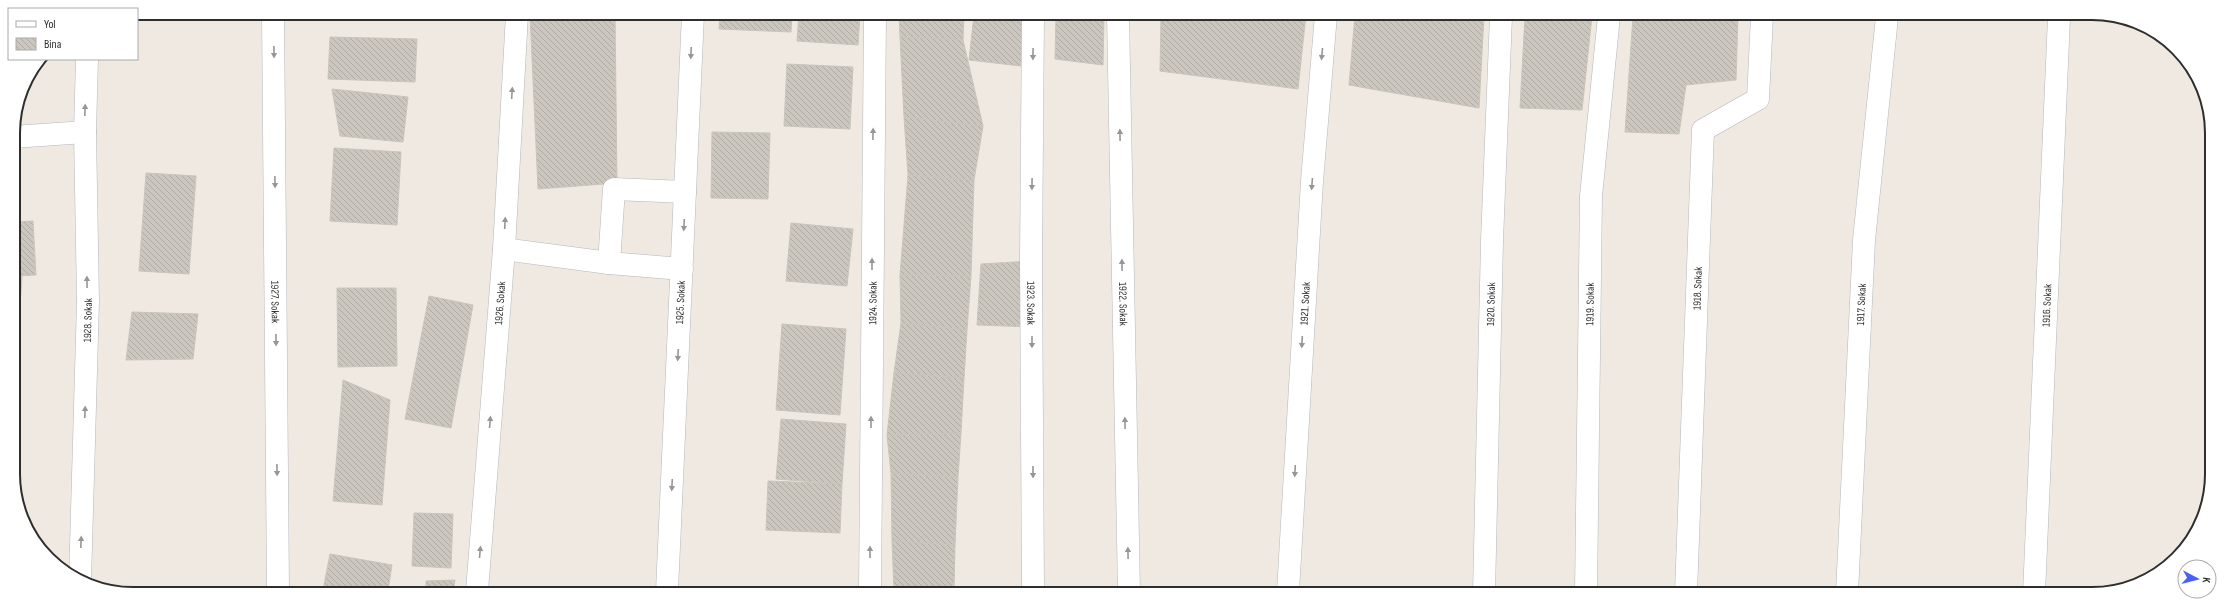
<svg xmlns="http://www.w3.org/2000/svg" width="2225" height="607" font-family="'Sofia Sans Condensed',sans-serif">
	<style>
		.building { fill: url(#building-back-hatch); stroke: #cac5ba }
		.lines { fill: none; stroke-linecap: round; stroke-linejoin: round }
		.minor-casing { stroke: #b4b7c0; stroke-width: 23 }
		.minor { stroke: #fff; stroke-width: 22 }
		.oneway { fill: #969696 }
		.labels { text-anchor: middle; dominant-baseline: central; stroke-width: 3; stroke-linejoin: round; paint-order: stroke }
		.street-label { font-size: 11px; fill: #2e2e2e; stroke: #fff }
		.rim { fill: none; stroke: #2e2e2e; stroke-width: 2 }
	</style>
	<defs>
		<pattern id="building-back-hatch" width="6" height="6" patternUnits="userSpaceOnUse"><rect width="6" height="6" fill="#cbc7bf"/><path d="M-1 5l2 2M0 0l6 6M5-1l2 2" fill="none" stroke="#afaba4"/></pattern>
	</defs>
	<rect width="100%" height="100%" fill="#efe9e1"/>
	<g class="building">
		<path d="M530,14H615L617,183L538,189Z"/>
		<path d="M720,14H792L791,32L719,29Z"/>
		<path d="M799,14H860L858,45L797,41Z"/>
		<path d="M899,15H964L963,40L900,37Z"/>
		<path d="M974,15H1027L1021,66L969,60Z"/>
		<path d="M1056,15H1104L1103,65L1055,59Z"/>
		<path d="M1161,15H1306L1298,89L1160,71Z"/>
		<path d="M1355,15L1484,16L1479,108L1349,85Z"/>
		<path d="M1525,16H1592L1582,110L1520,108Z"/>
		<path d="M1633,16H1738L1736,80L1686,85L1679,134L1625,132Z"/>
		<path d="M330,37L417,39L415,82L328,79Z"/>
		<path d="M900,37L963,40L983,126L904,117Z"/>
		<path d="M787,64L853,67L850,129L784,126Z"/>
		<path d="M332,89L408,97L403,142L340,136Z"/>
		<path d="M904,117L983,126L974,180L908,175Z"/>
		<path d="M712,132L770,133L768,199L711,198Z"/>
		<path d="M334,148L401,152L397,225L330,221Z"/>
		<path d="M146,173L196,176L189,274L139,271Z"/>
		<path d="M908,175L974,180L971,276L900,275Z"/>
		<path d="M33,221L36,275L14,276V222Z"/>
		<path d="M791,223L853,229L847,286L786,281Z"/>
		<path d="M1031,261L1032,327L977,325L981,264Z"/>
		<path d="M22,275L19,324L14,323V276Z"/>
		<path d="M900,275L971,276L967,330L901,323Z"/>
		<path d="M337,288H396L397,366L338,367Z"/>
		<path d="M429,296L473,305L451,428L405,419Z"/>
		<path d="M132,312L198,314L193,359L126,360Z"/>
		<path d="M14,323L19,324V382L15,381Z"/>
		<path d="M901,323L967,330L964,378L894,373Z"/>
		<path d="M782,324L846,329L840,415L776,410Z"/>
		<path d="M894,373L964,378L961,433L887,435Z"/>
		<path d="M343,380L390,400L382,505L333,501Z"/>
		<path d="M781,419L846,424L842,484L776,479Z"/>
		<path d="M961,433L958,477L891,473L887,435Z"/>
		<path d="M891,473L958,477L955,545L892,541Z"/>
		<path d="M768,481L842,484L840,533L766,530Z"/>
		<path d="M414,513L453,514L451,568L412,566Z"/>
		<path d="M892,541L955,545L954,590L894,591Z"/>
		<path d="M330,554L392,565L388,590H323Z"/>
		<path d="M455,580L453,591H426V581Z"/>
	</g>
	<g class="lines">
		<defs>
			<g id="minor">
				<path id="s1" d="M273,13L278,590"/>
				<path id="s2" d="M1033,15L1031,261L1033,592"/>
				<path id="s3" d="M1118,15L1129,592"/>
				<path d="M13,137L85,132"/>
				<path d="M504,249L609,263L682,269"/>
				<path d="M609,263L614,189L685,192"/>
				<path id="s4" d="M80,581L88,301L85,132L87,59"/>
				<path id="s5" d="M477,591L504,249L517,14"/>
				<path id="s6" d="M667,591L693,14"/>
				<path id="s7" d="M870,591L875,15"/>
				<path id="s8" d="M1288,592L1312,181L1326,15"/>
				<path id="s9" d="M1484,593L1492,241L1501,16"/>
				<path id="s10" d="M1586,593L1591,196L1609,16"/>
				<path id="s11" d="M1686,593L1703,130L1758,99L1762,16"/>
				<path id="s12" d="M1847,593L1864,240L1887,17"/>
				<path id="s13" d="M2034,594L2059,17"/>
			</g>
		</defs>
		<use href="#minor" class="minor-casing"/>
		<use href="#minor" class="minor"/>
	</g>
	<defs><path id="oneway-solid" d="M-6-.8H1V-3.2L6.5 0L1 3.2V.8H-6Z"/></defs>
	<g class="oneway">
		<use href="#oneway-solid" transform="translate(274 52) rotate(89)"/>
		<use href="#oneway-solid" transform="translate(691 53) rotate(93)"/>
		<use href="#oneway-solid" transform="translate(1033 54) rotate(91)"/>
		<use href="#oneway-solid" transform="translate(1322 54) rotate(95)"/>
		<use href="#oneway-solid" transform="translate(512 93) rotate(-87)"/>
		<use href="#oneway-solid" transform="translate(85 110) rotate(-88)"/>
		<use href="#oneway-solid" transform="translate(873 134) rotate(-89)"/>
		<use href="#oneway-solid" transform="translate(1120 135) rotate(-91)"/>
		<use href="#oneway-solid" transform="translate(275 182) rotate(89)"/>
		<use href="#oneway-solid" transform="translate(1032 184) rotate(91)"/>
		<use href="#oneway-solid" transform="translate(1312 184) rotate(94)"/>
		<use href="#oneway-solid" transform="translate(505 223) rotate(-87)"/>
		<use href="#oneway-solid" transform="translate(684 225) rotate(93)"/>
		<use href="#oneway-solid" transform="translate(872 264) rotate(-90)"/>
		<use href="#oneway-solid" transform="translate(1122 265) rotate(-91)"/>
		<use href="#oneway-solid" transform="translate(87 282) rotate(-91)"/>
		<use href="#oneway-solid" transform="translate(276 340) rotate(89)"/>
		<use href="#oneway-solid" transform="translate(1032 342) rotate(90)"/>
		<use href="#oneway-solid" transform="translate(1302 342) rotate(93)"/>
		<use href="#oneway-solid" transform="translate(678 355) rotate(93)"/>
		<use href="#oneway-solid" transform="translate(85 412) rotate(-88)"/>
		<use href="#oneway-solid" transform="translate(490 422) rotate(-85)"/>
		<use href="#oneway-solid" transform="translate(871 422) rotate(-90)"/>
		<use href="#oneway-solid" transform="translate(1125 423) rotate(-91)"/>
		<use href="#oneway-solid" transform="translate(277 470) rotate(89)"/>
		<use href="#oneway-solid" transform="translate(1295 471) rotate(93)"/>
		<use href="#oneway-solid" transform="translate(1033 472) rotate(90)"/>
		<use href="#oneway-solid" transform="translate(672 485) rotate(93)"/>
		<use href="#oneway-solid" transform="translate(81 542) rotate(-88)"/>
		<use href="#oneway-solid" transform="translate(480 552) rotate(-85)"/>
		<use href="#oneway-solid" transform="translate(870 552) rotate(-90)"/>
		<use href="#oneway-solid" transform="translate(1128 553) rotate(-91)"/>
	</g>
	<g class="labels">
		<g class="street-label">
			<text stroke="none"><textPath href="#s11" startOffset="305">1918. Sokak</textPath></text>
			<text stroke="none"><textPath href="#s1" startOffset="289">1927. Sokak</textPath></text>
			<text stroke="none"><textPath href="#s5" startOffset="289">1926. Sokak</textPath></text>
			<text stroke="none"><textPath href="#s6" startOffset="289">1925. Sokak</textPath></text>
			<text stroke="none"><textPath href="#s7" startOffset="288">1924. Sokak</textPath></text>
			<text stroke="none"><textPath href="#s2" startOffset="288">1923. Sokak</textPath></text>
			<text stroke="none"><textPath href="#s3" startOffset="289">1922. Sokak</textPath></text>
			<text stroke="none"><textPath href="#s8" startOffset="289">1921. Sokak</textPath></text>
			<text stroke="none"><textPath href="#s9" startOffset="289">1920. Sokak</textPath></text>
			<text stroke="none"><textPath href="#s10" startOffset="289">1919. Sokak</textPath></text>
			<text stroke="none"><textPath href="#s12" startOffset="289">1917. Sokak</textPath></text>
			<text stroke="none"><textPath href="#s13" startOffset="289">1916. Sokak</textPath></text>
			<text stroke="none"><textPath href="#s4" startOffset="261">1928. Sokak</textPath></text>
		</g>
	</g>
	<path d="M0 0H2225V607H0ZM133 20H2092A113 113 0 0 1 2205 133V474A113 113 0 0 1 2092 587H133A113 113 0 0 1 20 474V133A113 113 0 0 1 133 20Z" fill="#fff" fill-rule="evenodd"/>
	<path class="rim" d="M133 20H2092A113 113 0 0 1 2205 133V474A113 113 0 0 1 2092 587H133A113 113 0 0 1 20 474V133A113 113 0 0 1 133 20Z"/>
	<rect x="8" y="8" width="130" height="52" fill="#ffffff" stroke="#ababab"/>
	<rect x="16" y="21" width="20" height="6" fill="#ffffff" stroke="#ababab"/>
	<text x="44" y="28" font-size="12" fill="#2e2e2e">Yol</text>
	<rect x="16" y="38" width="20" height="12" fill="url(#building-back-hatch)" stroke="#ababab"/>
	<text x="44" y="48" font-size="12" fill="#2e2e2e">Bina</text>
	<g transform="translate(2197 579) rotate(97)"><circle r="19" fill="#ffffff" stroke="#ababab"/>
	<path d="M0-3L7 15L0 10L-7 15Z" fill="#4761f6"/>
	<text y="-6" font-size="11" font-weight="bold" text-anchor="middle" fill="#2e2e2e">K</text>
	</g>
</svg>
